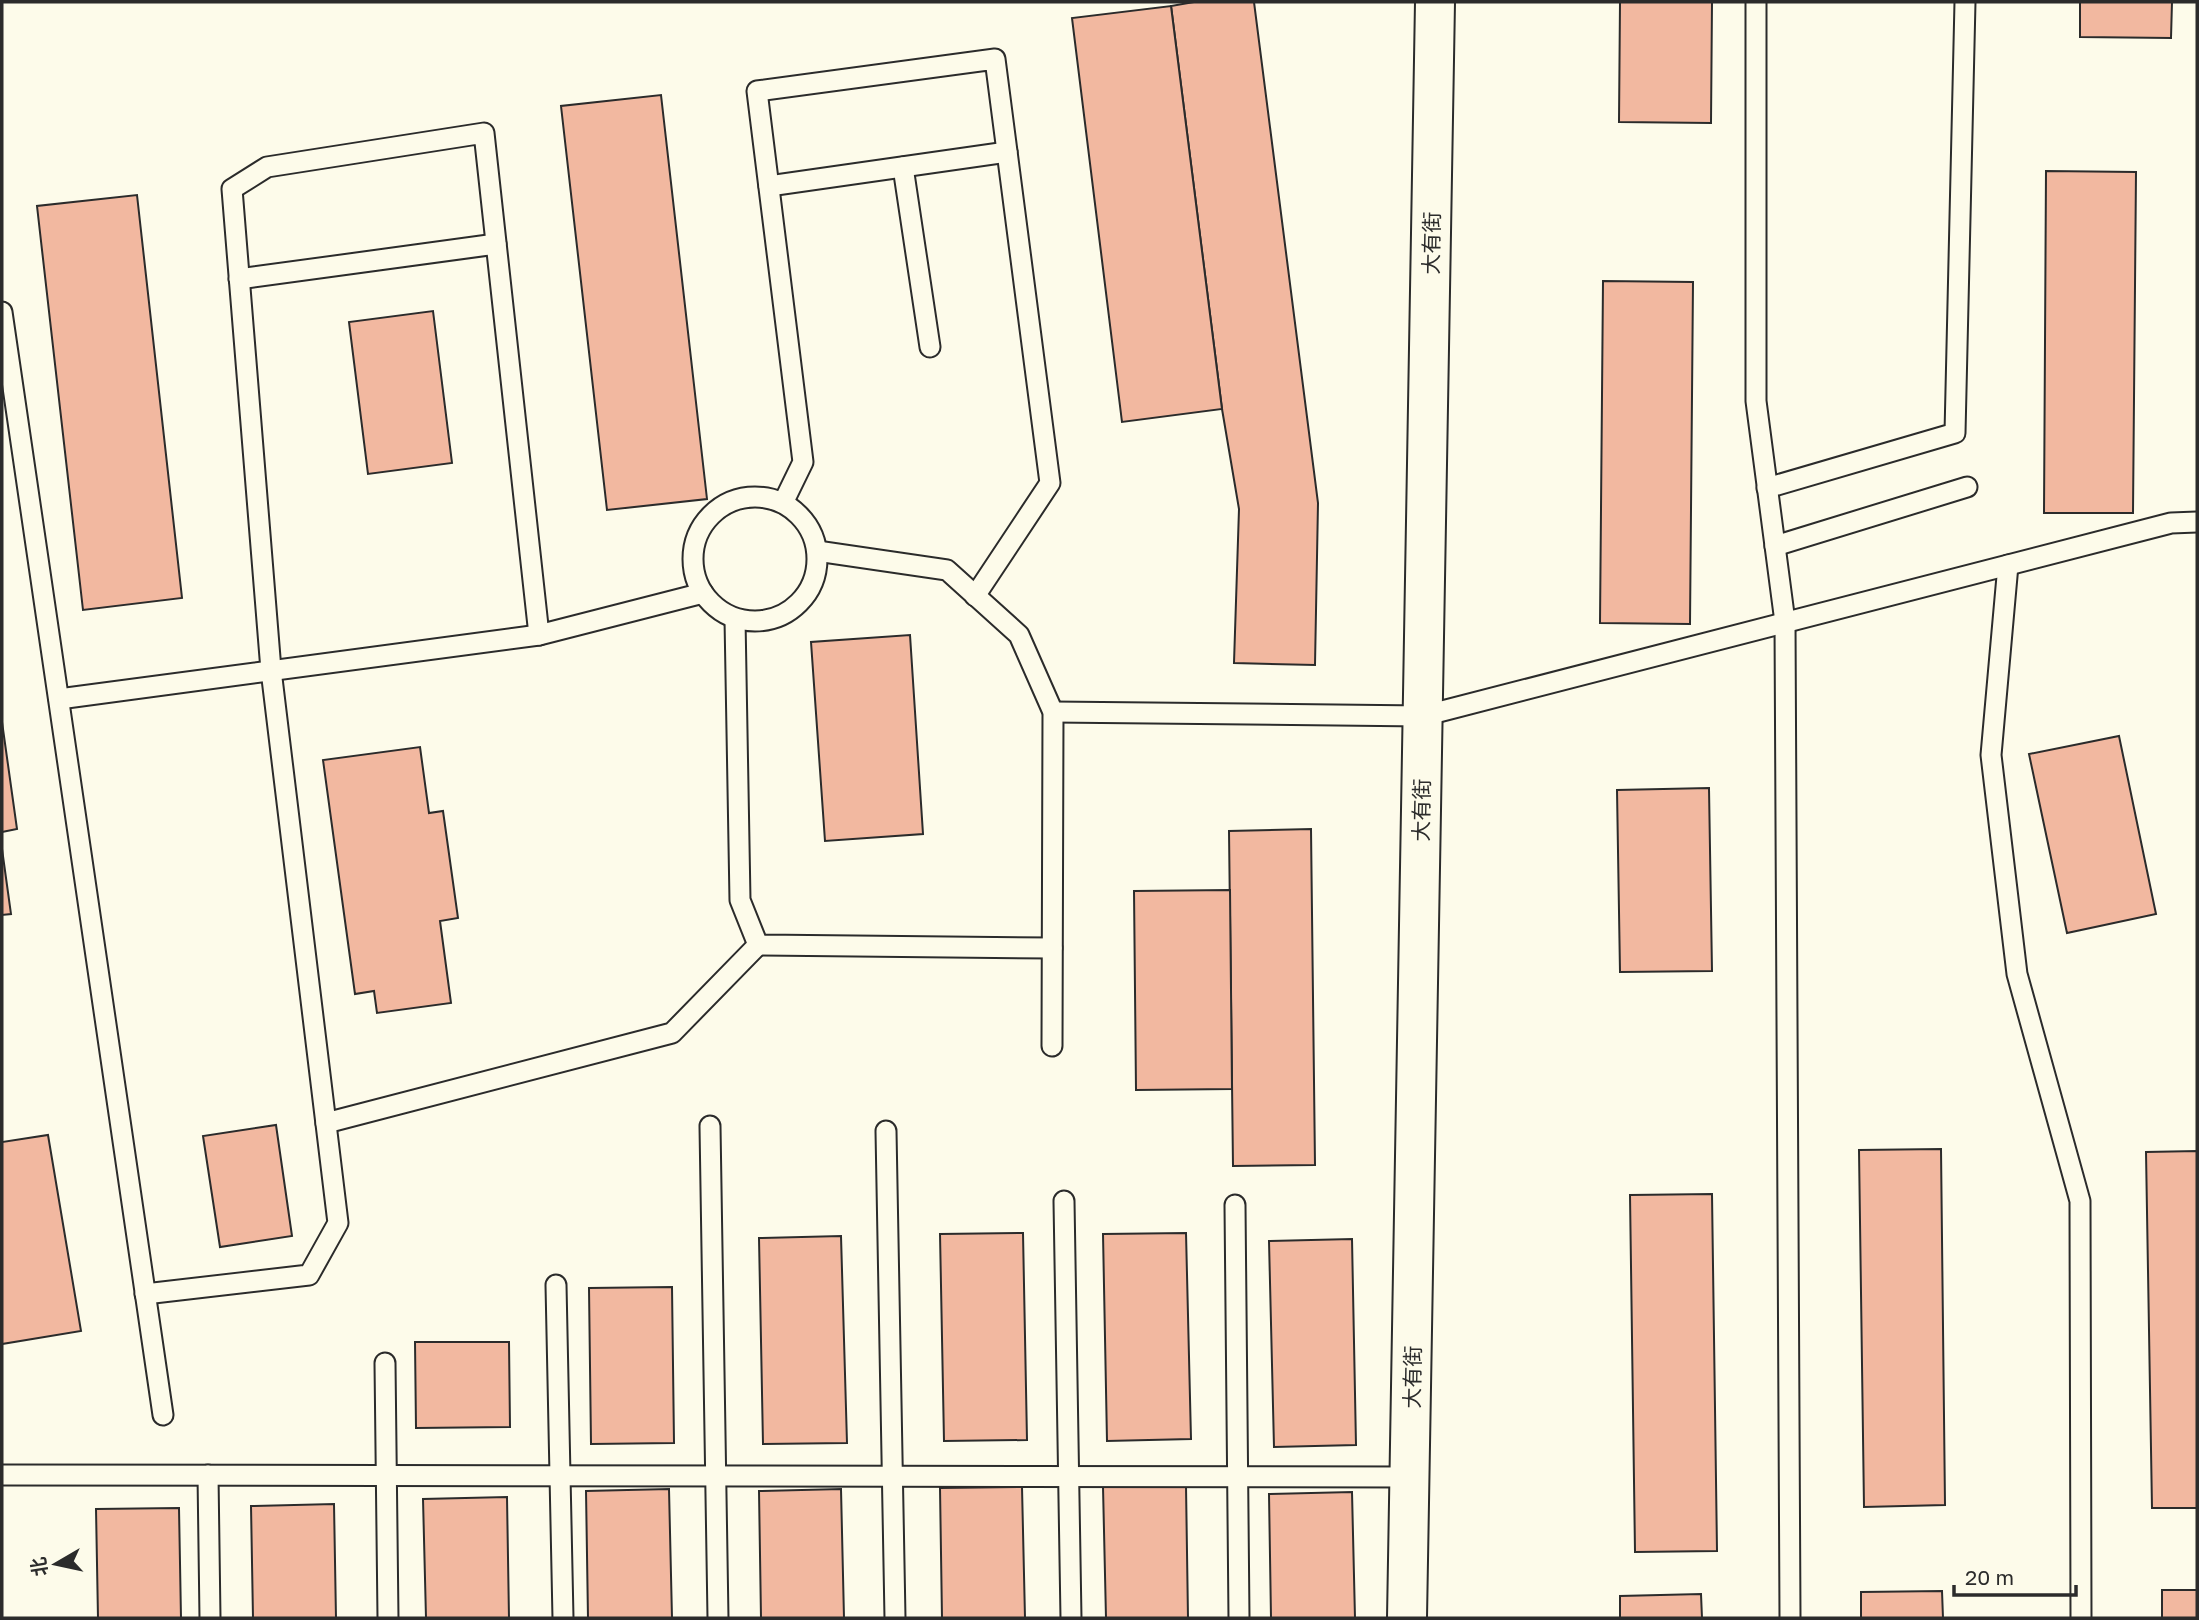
<svg xmlns="http://www.w3.org/2000/svg" width="2199" height="1620" font-family="'Golos Text','Noto Sans SC',sans-serif">
	<style>
		.building { fill: #f2b8a0; stroke: #2b2b2b; stroke-width: 2 }
		.lines { fill: none; stroke-linecap: round; stroke-linejoin: round }
		.lane-casing { stroke: #2b2b2b; stroke-width: 23 }
		.secondary-casing { stroke: #2b2b2b; stroke-width: 42 }
		.lane { stroke: #fdfbea; stroke-width: 19 }
		.secondary { stroke: #fdfbea; stroke-width: 38 }
		.labels { text-anchor: middle; dominant-baseline: central; stroke-width: 5; stroke-linejoin: round; paint-order: stroke }
		.street-label { font-size: 21px; fill: #2b2b2b; stroke: #fdfbea }
	</style>
	<rect width="100%" height="100%" fill="#fdfbea"/>
	<g class="building">
		<path d="M1194,2H1254L1318,503L1315,665L1234,663L1239,509L1222,409L1171,6Z"/>
		<path d="M1620,2H1712L1711,123L1619,122Z"/>
		<path d="M2080,2H2172L2171,38L2080,37Z"/>
		<path d="M1171,6L1222,409L1122,422L1072,18Z"/>
		<path d="M661,95L707,499L607,510L561,106Z"/>
		<path d="M2046,171L2136,172L2133,513H2044Z"/>
		<path d="M137,195L182,598L83,610L37,206Z"/>
		<path d="M1603,281L1693,282L1690,624L1600,623Z"/>
		<path d="M433,311L452,463L368,474L349,322Z"/>
		<path d="M910,635L923,834L825,841L811,642Z"/>
		<path d="M2,722L17,829L2,832Z"/>
		<path d="M2119,736L2156,914L2067,933L2029,754Z"/>
		<path d="M420,747L429,813L443,811L458,918L440,921L451,1003L377,1013L374,991L355,994L323,760Z"/>
		<path d="M1709,788L1712,971L1620,972L1617,790Z"/>
		<path d="M1311,829L1315,1165L1233,1166L1229,831Z"/>
		<path d="M2,849L11,914L2,915Z"/>
		<path d="M1230,890L1232,1089L1136,1090L1134,891Z"/>
		<path d="M276,1125L292,1236L220,1247L203,1136Z"/>
		<path d="M48,1135L81,1331L2,1344V1142Z"/>
		<path d="M1941,1149L1945,1505L1864,1507L1859,1150Z"/>
		<path d="M2197,1151V1508H2152L2146,1152Z"/>
		<path d="M1712,1194L1717,1551L1635,1552L1630,1195Z"/>
		<path d="M1023,1233L1027,1440L944,1441L940,1234Z"/>
		<path d="M1186,1233L1191,1439L1107,1441L1103,1234Z"/>
		<path d="M841,1236L847,1443L763,1444L759,1238Z"/>
		<path d="M1352,1239L1356,1445L1274,1447L1269,1241Z"/>
		<path d="M672,1287L674,1443L591,1444L589,1288Z"/>
		<path d="M415,1342H509L510,1427L416,1428Z"/>
		<path d="M1186,1486L1188,1618H1106L1103,1487Z"/>
		<path d="M1022,1487L1025,1618H942L940,1488Z"/>
		<path d="M669,1489L672,1618H588L586,1491Z"/>
		<path d="M841,1489L844,1618H761L759,1491Z"/>
		<path d="M1352,1492L1355,1618H1271L1269,1494Z"/>
		<path d="M507,1497L509,1618H426L423,1499Z"/>
		<path d="M334,1504L336,1618H253L251,1506Z"/>
		<path d="M179,1508L181,1618H98L96,1509Z"/>
		<rect x="2162" y="1590" width="35" height="28"/>
		<path d="M1942,1591L1943,1618H1861V1592Z"/>
		<path d="M1701,1594L1702,1618H1620V1596Z"/>
	</g>
	<g class="lines">
		<defs>
			<g id="lane">
				<path d="M1756,2V401L1785,622L1790,1618"/>
				<path d="M903,167L930,347"/>
				<path d="M769,186L1007,152"/>
				<path d="M239,279L496,244"/>
				<path d="M2,312L163,1415"/>
				<path d="M1767,488L1955,433L1965,2"/>
				<circle cx="755" cy="559" r="62"/>
				<path d="M783,503L803,462L757,91L995,59L1050,483L975,596"/>
				<path d="M1775,546L1967,487"/>
				<path d="M817,551L947,570L1019,635L1053,712L1052,1046"/>
				<path d="M2008,565L1991,755L2017,974L2080,1201L2081,1618"/>
				<path d="M735,619L740,900L758,945L1052,948"/>
				<path d="M59,699L539,635L703,593"/>
				<path d="M1053,712L1423,716L2171,523L2197,522"/>
				<path d="M326,1123L672,1033L758,945"/>
				<path d="M710,1126L718,1618"/>
				<path d="M886,1131L895,1618"/>
				<path d="M1064,1201L1071,1618"/>
				<path d="M1235,1205L1239,1618"/>
				<path d="M556,1285L563,1618"/>
				<path d="M145,1294L309,1275L338,1223L271,670L232,189L267,167L484,133L539,635"/>
				<path d="M385,1363L388,1618"/>
				<path d="M2,1475L1410,1477"/>
				<path d="M208,1475L210,1618"/>
			</g>
			<path id="secondary" d="M1407,1618L1435,2"/>
		</defs>
		<use href="#lane" class="lane-casing"/>
		<use href="#secondary" class="secondary-casing"/>
		<use href="#lane" class="lane"/>
		<use href="#secondary" class="secondary"/>
	</g>
	<g class="labels">
		<g class="street-label">
			<text transform="translate(1431 243) rotate(-89)">大有街</text>
			<text transform="translate(1421 810) rotate(-89)">大有街</text>
			<text transform="translate(1412 1377) rotate(-89)">大有街</text>
		</g>
	</g>
	<rect width="2199" height="1620" fill="none" stroke="#2b2b2b" stroke-width="7"/>
	<g transform="translate(56 1564) rotate(261)" stroke="#fdfbea" stroke-width="5" paint-order="stroke">
	<path d="M0-5L12 26L0 18L-12 26Z" fill="#2b2b2b"/>
	<text y="-10" font-size="19" font-weight="bold" text-anchor="middle" fill="#2b2b2b">北</text>
	</g>
	<path d="M1954 1585v10h122v-10" fill="none" stroke="#2b2b2b" stroke-width="3.5"/>
	<text x="1965" y="1585" font-size="21" fill="#2b2b2b" stroke="#fdfbea" stroke-width="5" paint-order="stroke">20 m</text>
</svg>
